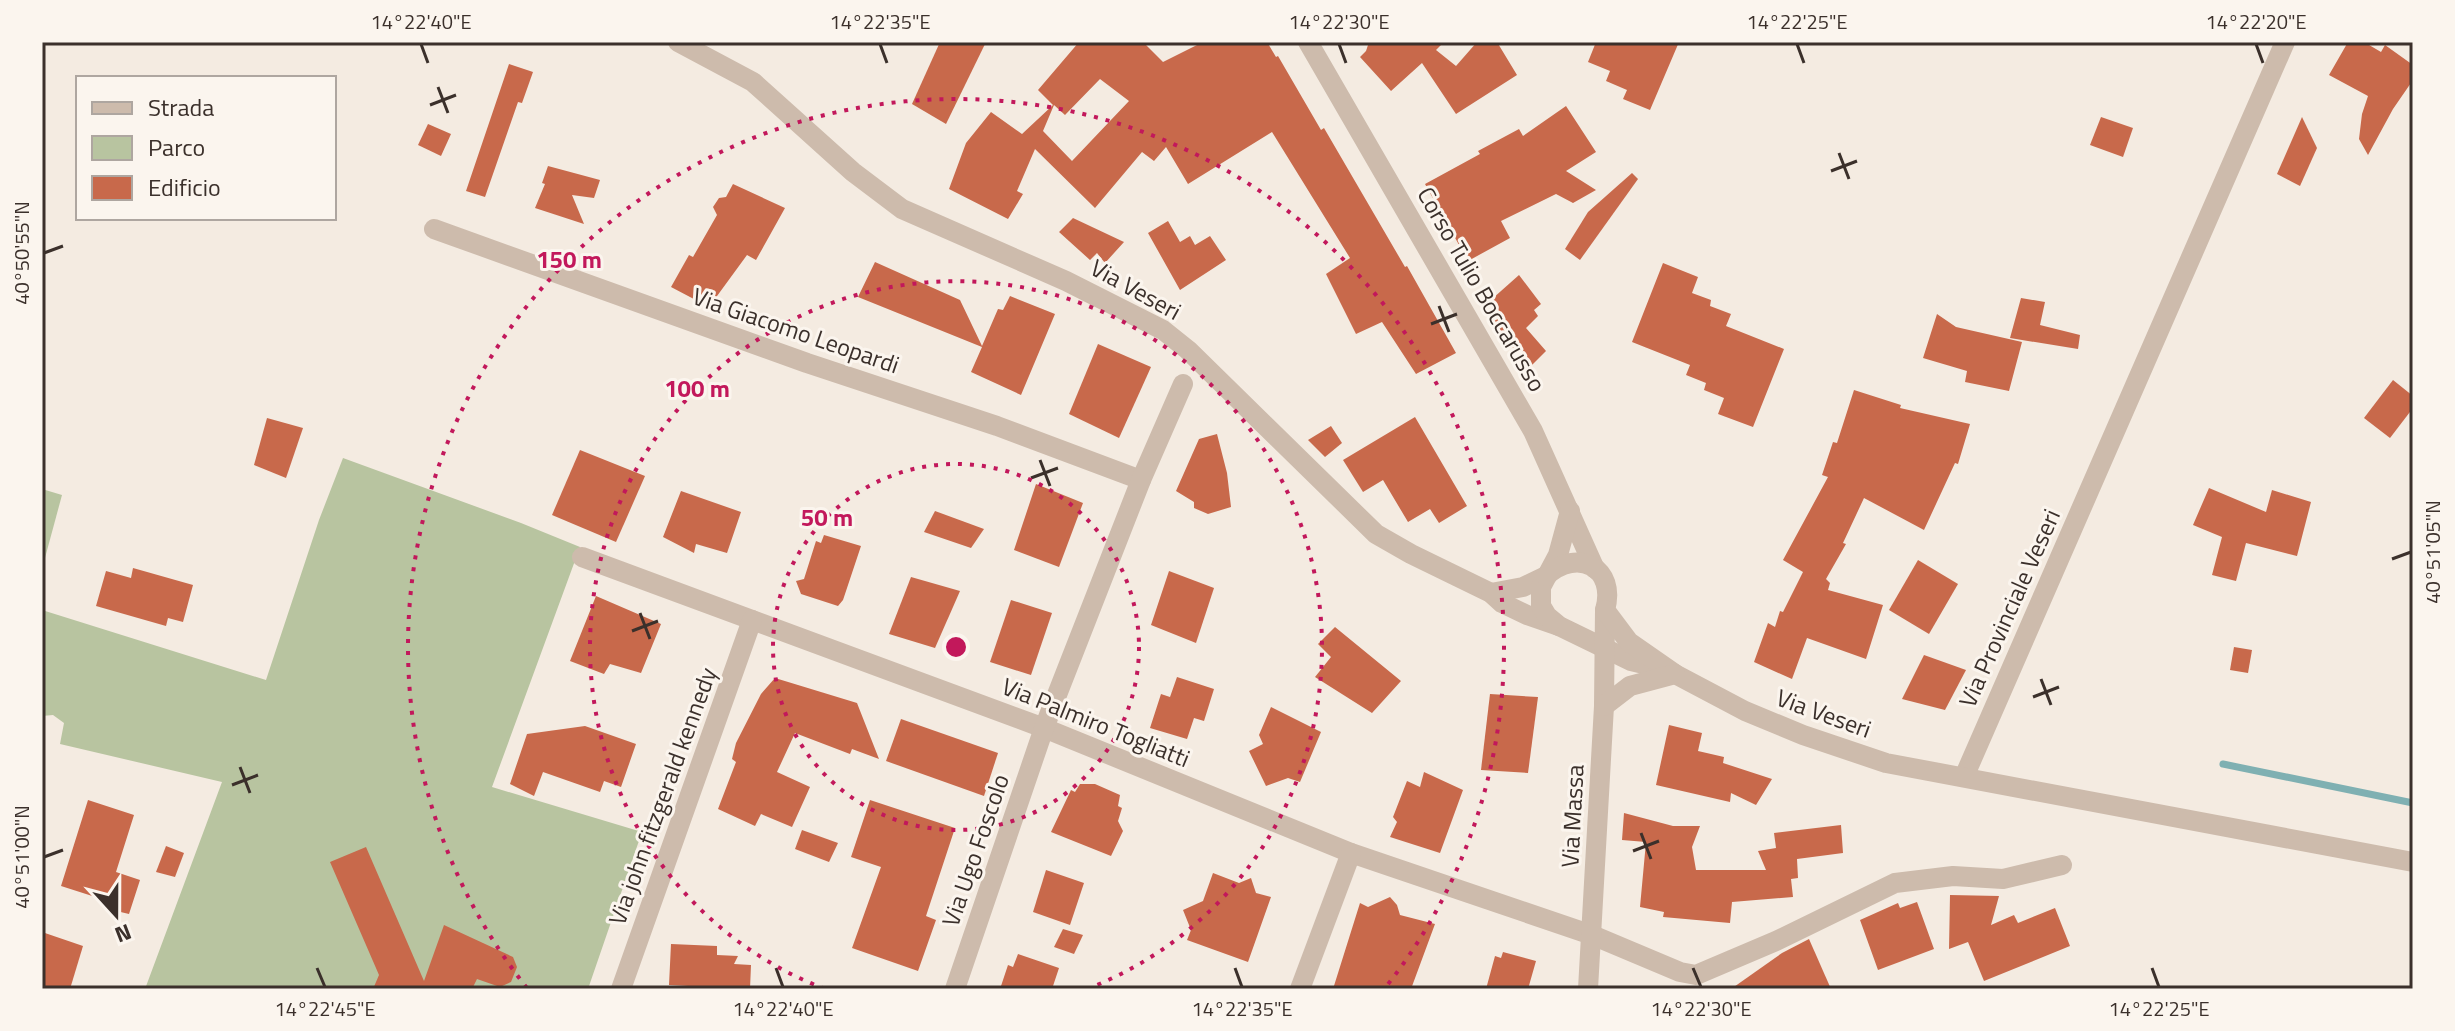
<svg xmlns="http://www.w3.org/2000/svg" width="2455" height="1031" font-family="'Titillium Web',sans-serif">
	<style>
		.green { fill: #b8c4a0 }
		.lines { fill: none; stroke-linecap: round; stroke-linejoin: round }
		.stream { stroke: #7fb0b2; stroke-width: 7 }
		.building { fill: #c8694b; fill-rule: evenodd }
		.minor { stroke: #cdbbac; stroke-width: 20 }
		.tertiary { stroke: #cdbbac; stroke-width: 20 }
		.ticks { fill: none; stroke: #3b302b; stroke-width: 3 }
		.ring { fill: none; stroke: #c2185b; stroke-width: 4; stroke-dasharray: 4 8 }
		.labels { text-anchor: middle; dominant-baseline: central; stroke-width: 6; stroke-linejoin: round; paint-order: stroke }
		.street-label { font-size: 24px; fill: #3b302b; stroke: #fbf5ee }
		.centre { fill: #c2185b; stroke: #fbf5ee; stroke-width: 4 }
		.ring-label { font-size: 24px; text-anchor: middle; font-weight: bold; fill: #c2185b; stroke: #fbf5ee; stroke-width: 6; stroke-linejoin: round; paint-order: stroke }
		.neatline { fill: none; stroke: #3b302b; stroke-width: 3 }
		.ticks-label { font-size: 20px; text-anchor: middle; fill: #3b302b }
	</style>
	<rect width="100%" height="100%" fill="#f4ebe1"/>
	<g class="green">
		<path d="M343,458L521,523L580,547L492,787L642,832L588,989H145L222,782L60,744L64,723L53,715L42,716V610L266,680L319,520Z"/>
		<path d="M42,489L62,495L42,569Z"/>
	</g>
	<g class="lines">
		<path class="stream" d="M2223,764L2413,803"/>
	</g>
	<g class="building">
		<path d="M940,42H986L946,124L912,104Z"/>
		<path d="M1079,42H1143L1163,62L1203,42H1267L1276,57L1278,56L1321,130L1324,128L1405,267L1407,266L1456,353L1416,374L1382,322L1356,334L1326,274L1350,258L1272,132L1188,184L1166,147L1154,161L1142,152L1095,208L1035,149L1017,191L1023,194L1008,219L949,189L966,143L991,112L1022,134L1053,105L1038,90ZM1100,79L1129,101L1072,161L1043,131L1054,105L1065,115Z"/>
		<path d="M1369,42H1444L1436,50L1456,66L1477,42H1497L1517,75L1456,114L1422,63L1391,91L1360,57L1366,51Z"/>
		<path d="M1596,42H1679L1650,110L1623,99L1627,90L1606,81L1610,71L1588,62Z"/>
		<path d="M2348,42H2364L2381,52L2385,45L2413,65V80L2393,109L2368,155L2359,139L2362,114L2368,96L2329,75Z"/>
		<path d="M509,64L533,72L522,103L518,102L485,197L466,191Z"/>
		<path d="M1566,106L1596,152L1566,171L1596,190L1573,203L1556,194L1501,221L1510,238L1468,261L1425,184L1480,154L1478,151L1519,129L1523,136Z"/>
		<path d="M2101,117L2133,128L2123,157L2090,145Z"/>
		<path d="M2302,117L2317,148L2300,186L2277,174Z"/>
		<path d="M428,124L451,134L441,156L418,145Z"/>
		<path d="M548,166L600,180L594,198L572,195L584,224L535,208L545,184L542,183Z"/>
		<path d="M1632,173L1638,179L1580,260L1565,249L1588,212Z"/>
		<path d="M733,184L785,208L756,260L747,255L709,307L671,287L689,255L693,257L717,215L713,207L719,198L726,197Z"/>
		<path d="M1073,218L1124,242L1105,263L1097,253L1090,260L1059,232Z"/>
		<path d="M1168,221L1180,242L1190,236L1195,245L1210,236L1226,260L1180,290L1148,233Z"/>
		<path d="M875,262L960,300L982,346L998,309L1003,310L1010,296L1055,314L1021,395L971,372L982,347L858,297Z"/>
		<path d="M1663,263L1698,277L1692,293L1711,300L1710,306L1731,314L1726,326L1784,349L1753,427L1718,414L1724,398L1704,390L1706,383L1686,375L1690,365L1632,342Z"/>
		<path d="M1519,275L1541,304L1534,310L1538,316L1526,328L1546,351L1529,368L1492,322L1500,318L1492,299Z"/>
		<path d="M2021,298L2045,302L2040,325L2080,335L2078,349L2010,338Z"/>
		<path d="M1937,314L1956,327L2022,342L2009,391L1965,382L1967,371L1923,358Z"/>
		<path d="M1098,344L1151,367L1119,438L1069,414Z"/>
		<path d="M2393,380L2413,396V408L2390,438L2364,418Z"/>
		<path d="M1854,390L1901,405L1900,408L1970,424L1958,464L1955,463L1924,530L1864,498L1843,543L1846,544L1826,579L1830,583L1828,590L1883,605L1866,659L1807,638L1792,679L1754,662L1768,623L1775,627L1780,611L1783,612L1803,572L1783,560L1828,477L1822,475L1833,442L1837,443Z"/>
		<path d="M1415,417L1467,506L1439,523L1430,509L1408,522L1383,480L1363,492L1343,460Z"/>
		<path d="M267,418L303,428L286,478L254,465Z"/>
		<path d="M1331,426L1342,443L1325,457L1308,440Z"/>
		<path d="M1217,434L1227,473L1231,507L1208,514L1194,508V502L1176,491L1199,439Z"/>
		<path d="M580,450L645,476L616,542L552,515Z"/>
		<path d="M1036,484L1083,503L1059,567L1014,550Z"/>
		<path d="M2209,488L2266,512L2272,490L2311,502L2297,556L2246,543L2236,581L2212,575L2222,537L2193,525Z"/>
		<path d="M681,491L741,512L727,553L696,544L694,553L663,537Z"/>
		<path d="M935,511L984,529L971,548L924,532Z"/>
		<path d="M824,535L861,546L843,600L838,606L801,594L796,581L804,579L816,541L821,543Z"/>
		<path d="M1918,560L1958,584L1929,634L1889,610Z"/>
		<path d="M133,568L193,585L183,622L168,618L166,626L96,606L106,571L131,578Z"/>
		<path d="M1169,571L1214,588L1196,643L1151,625Z"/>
		<path d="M911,577L960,591L935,648L889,634Z"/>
		<path d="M596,596L661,624L641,673L610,664L604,674L570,661Z"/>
		<path d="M1011,600L1052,613L1031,675L990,662Z"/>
		<path d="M1335,627L1401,681L1372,713L1315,677L1331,657L1318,644Z"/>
		<path d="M2234,647L2252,650L2248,673L2230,670Z"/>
		<path d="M1924,655L1966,670L1945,710L1902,699Z"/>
		<path d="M1177,677L1214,689L1204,721L1194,718L1187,739L1150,728L1161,694L1170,697Z"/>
		<path d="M775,678L857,703L879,759L852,749L850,754L795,733L777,772L810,787L792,827L761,814L755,826L718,809L736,762L732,759L736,743L761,694Z"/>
		<path d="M1490,694L1538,697L1528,773L1481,770Z"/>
		<path d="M1271,707L1321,732L1300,782L1288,778L1266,786L1249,751L1263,744L1259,735Z"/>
		<path d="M901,719L998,753L984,796L886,761Z"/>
		<path d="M1669,725L1702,733L1698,751L1724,757L1723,763L1772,779L1756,805L1731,793L1730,802L1656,785Z"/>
		<path d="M585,726L636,744L621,787L604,781L600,792L543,772L534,796L510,784L527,734Z"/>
		<path d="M1424,772L1463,790L1440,853L1390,837L1397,822L1393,817L1407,781L1420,787Z"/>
		<path d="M1080,784H1095L1120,795L1118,806L1122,808L1118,821L1123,831L1111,856L1051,832L1071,790L1075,792Z"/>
		<path d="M88,800L134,815L116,872L140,880L129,914L108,909L111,902L61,886Z"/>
		<path d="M870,800L955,828L926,916L936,920L918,971L852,948L881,867L851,857Z"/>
		<path d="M1624,813L1673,826H1700L1692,847L1696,870H1766L1758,851L1776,848L1774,833L1841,825L1843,853L1797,859L1798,878L1791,879L1793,897L1732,902L1730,923L1663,917L1664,912L1640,907L1646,842L1622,840Z"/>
		<path d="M802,830L838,843L829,862L795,849Z"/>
		<path d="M166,846L184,853L175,877L156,872Z"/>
		<path d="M366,847L424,981L444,925L513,957L517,967L511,982L500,987L477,979L472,989H373L379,975L330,862Z"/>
		<path d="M1046,870L1084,883L1070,925L1033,912Z"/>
		<path d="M1213,873L1239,883L1251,878L1256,893L1271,897L1248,962L1187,940L1191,930L1183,910L1203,901Z"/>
		<path d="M1950,895L1999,896L1991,925L2014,915L2018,923L2055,908L2070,946L1984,981L1968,942L1949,949Z"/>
		<path d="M1390,897L1397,905L1400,915L1435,924L1411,989H1333L1360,903L1368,907Z"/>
		<path d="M1917,902L1934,949L1878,970L1860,920L1898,903L1900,908Z"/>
		<path d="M1063,929L1083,935L1074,954L1054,947Z"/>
		<path d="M42,932L83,946L70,989H42Z"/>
		<path d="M1809,939L1831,989H1731L1782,953Z"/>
		<path d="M671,944L717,946V955L738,956L734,964L751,965L750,989H688V986L669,985Z"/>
		<path d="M1503,952L1536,961L1528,989H1486L1495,956L1501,958Z"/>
		<path d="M1018,954L1059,968L1052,989H1000L1008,965L1013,967Z"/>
	</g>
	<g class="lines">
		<g class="minor">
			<path d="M678,42L753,82L853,172L902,209L1066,281L1163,330L1188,350L1376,534L1411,554L1491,593L1502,603L1527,615L1559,626"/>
			<path d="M434,229L807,363L997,426L1141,480"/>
			<path d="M582,557L1044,728L1351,853L1592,935L1680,972L1696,975L1776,941L1895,883L1953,876L2003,879L2062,865"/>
			<path d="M1491,593L1523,587L1546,576"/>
			<path d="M1964,777L2285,42"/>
			<path d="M621,989L752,620"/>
			<path d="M955,989L1044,728L1141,480L1183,384"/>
			<path d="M1300,989L1351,853"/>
		</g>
		<g class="tertiary">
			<path d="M1308,42L1533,431L1595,569"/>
			<path d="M1570,511L1558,555L1541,587V606L1547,616L1559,626L1631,661L1652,666"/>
			<path d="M1546,576C1578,547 1617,568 1605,610L1604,706L1588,989"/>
			<path d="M1605,610L1629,642L1675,674L1745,711L1803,735L1886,763L2413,862"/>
			<path d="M1604,706L1630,686L1675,674"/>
		</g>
	</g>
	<path class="ticks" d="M421,44L428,63M880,44L887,63M1339,44L1346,63M1797,44L1804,63M2256,44L2263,63M438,87L448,113M430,105L456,95M1839,153L1849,179M1831,171L1857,161M44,253L63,246M1439,306L1449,332M1431,324L1457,314M1040,460L1050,486M1031,478L1058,468M2392,559L2411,552M640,613L650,639M632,631L658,621M2041,679L2051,705M2033,697L2059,687M240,767L250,793M232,785L258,775M1641,833L1651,859M1633,851L1659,841M44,857L63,850M317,968L325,987M776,968L783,987M1235,968L1242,987M1693,968L1701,987M2152,968L2159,987"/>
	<g class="ring">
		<circle cx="956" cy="647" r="183"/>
		<path d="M825 989A366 366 0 1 1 1087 989"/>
		<path d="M527 988A548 548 0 1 1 1385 988"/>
	</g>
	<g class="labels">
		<g class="street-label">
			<text transform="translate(1136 289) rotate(29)">Via Veseri</text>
			<text transform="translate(1482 289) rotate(60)">Corso Tulio Boccarusso</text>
			<text transform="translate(796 330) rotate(19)">Via Giacomo Leopardi</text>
			<text transform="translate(2009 608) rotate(-66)">Via Provinciale Veseri</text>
			<text transform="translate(1824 713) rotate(20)">Via Veseri</text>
			<text transform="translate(1096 722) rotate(22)">Via Palmiro Togliatti</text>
			<text transform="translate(662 796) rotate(-70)">Via john fitzgerald kennedy</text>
			<text transform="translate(1572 816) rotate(-87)">Via Massa</text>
			<text transform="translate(975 850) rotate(-71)">Via Ugo Foscolo</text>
		</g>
	</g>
	<circle cx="956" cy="647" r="12" class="centre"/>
	<g class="ring-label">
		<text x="569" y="268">150 m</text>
		<text x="697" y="397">100 m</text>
		<text x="827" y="526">50 m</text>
	</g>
	<rect width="2455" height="1031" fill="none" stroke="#fbf5ee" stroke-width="88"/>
	<rect x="76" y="76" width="260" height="144" fill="#fbf5ee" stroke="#aea6a0" stroke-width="2"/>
	<rect x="92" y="102" width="40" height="12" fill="#cdbbac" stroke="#aea6a0" stroke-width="2"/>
	<text x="148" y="116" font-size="24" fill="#3b302b">Strada</text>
	<rect x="92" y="136" width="40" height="24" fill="#b8c4a0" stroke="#aea6a0" stroke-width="2"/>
	<text x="148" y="156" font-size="24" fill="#3b302b">Parco</text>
	<rect x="92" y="176" width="40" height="24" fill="#c8694b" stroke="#aea6a0" stroke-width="2"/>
	<text x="148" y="196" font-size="24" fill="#3b302b">Edificio</text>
	<g transform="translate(116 915) rotate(159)" stroke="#fbf5ee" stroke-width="6" paint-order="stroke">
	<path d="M0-6L14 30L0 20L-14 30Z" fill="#3b302b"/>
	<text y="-12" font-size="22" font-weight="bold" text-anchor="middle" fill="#3b302b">N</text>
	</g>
	<rect x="44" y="44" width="2367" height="943" class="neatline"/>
	<g class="ticks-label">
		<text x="421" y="29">14°22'40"E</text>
		<text x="880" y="29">14°22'35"E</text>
		<text x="1339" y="29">14°22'30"E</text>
		<text x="1797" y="29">14°22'25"E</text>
		<text x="2256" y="29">14°22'20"E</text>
		<text transform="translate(22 253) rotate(-90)" y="7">40°50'55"N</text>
		<text transform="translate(2433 552) rotate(-90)" y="7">40°51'05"N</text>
		<text transform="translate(22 857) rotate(-90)" y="7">40°51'00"N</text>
		<text x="325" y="1016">14°22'45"E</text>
		<text x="783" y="1016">14°22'40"E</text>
		<text x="1242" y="1016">14°22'35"E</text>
		<text x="1701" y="1016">14°22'30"E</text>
		<text x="2159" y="1016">14°22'25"E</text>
	</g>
</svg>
